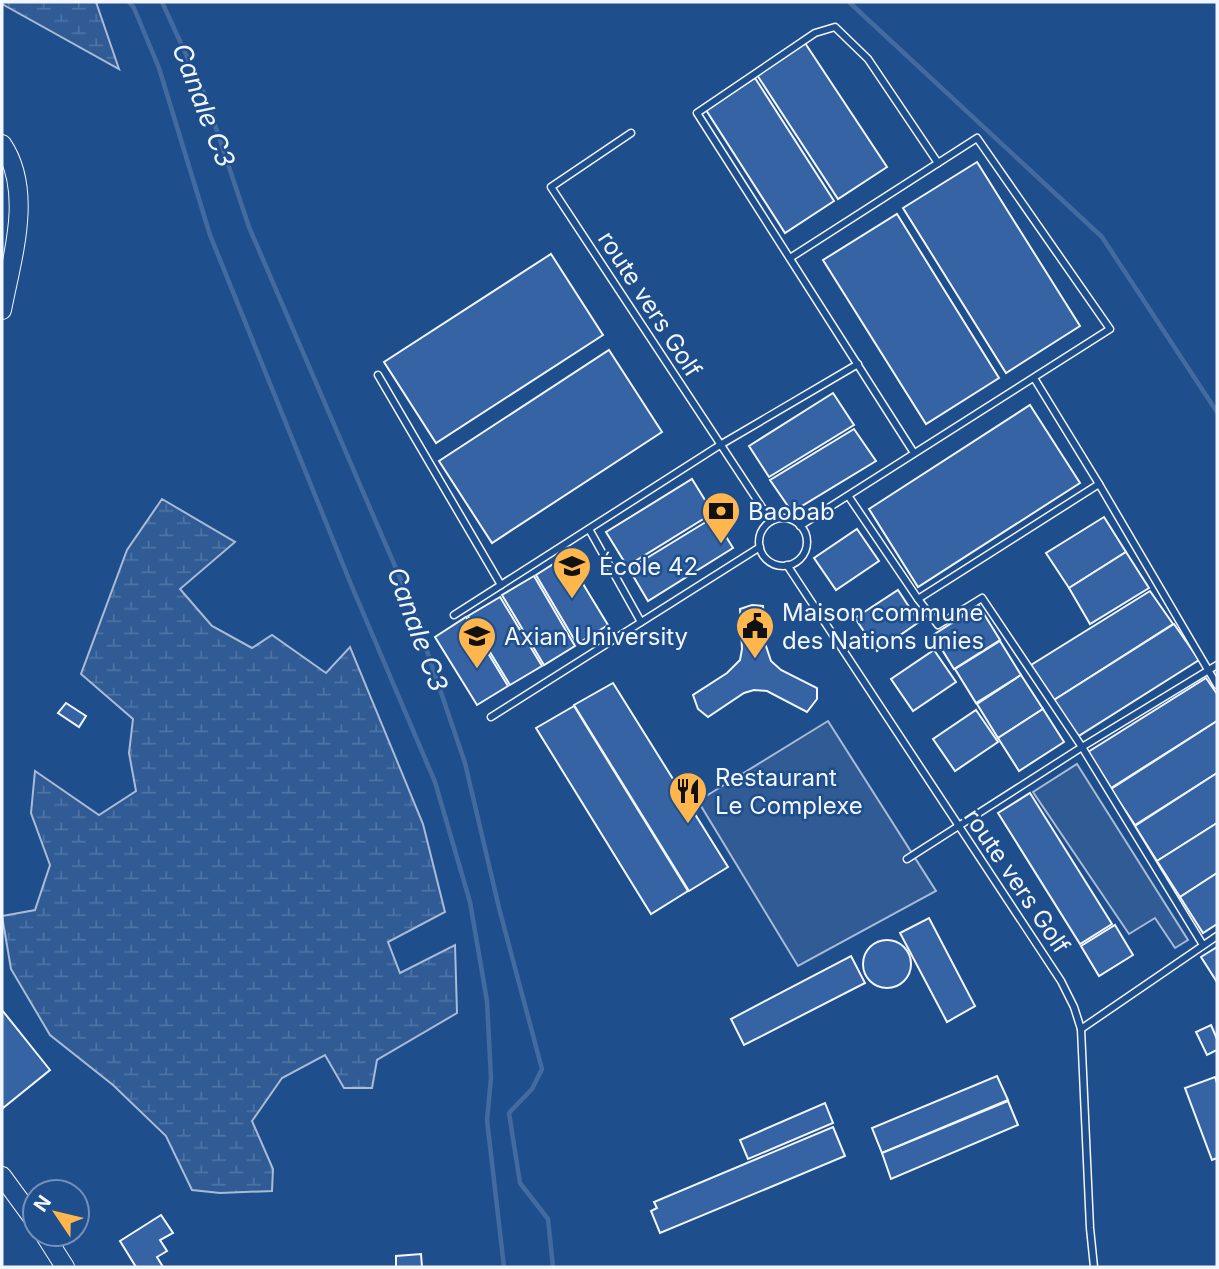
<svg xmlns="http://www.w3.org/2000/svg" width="1219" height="1269" font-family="Inter,sans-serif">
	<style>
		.wetland { fill: url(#wetland-marsh); stroke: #a8bbd7; stroke-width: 2 }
		.pitch { fill: #305b95; stroke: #a8bbd7; stroke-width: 2 }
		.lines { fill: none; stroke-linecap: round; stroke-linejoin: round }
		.stream { stroke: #446ba0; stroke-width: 4.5 }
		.building { fill: #3563a3; stroke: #f2f6ff; stroke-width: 2 }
		.service-casing { stroke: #f2f6ff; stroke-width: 9 }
		.secondary-casing { stroke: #f2f6ff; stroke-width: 20 }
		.service { stroke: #1f4e8c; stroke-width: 6 }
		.secondary { stroke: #1f4e8c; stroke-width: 18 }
		.labels { text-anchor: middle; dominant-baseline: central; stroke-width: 5; stroke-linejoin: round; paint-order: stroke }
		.street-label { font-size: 24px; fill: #f2f6ff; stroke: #1f4e8c }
		.poi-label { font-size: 24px; fill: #f2f6ff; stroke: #1f4e8c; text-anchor: start }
		.water-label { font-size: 26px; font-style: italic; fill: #f2f6ff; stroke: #1f4e8c }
	</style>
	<defs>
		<pattern id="wetland-marsh" width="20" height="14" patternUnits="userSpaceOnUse" patternTransform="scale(1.75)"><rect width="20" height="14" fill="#305b95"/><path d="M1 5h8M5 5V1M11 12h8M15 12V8" fill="none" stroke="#4e73a5"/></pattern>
	</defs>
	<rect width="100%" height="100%" fill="#1f4e8c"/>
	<g class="wetland">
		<path d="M2,2H96L119,69L2,4Z"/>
		<path d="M162,499L235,542L180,589L212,626L252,648L272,635L326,673L350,647L423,824L445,912L388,942L400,973L455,945L457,1013L377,1060L372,1088H344L325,1055L282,1078L252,1121L273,1169L272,1191L220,1193L192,1190L166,1136L113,1085L50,1035L11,969L2,916L35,910L50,865L31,813L35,771L99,815L136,791L129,753L133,719L81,674L127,550Z"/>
	</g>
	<g class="pitch">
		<path d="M828,721L936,891L798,966L698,801Z"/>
		<path d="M1077,764L1188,940L1175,948L1155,918L1129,934L1033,792Z"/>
	</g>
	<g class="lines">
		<g class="stream">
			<path d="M129,2L134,8L159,68L210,235L350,582L435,782L470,902L487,1001L491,1078L487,1120L504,1267"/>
			<path d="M162,2L206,98L249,227L410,601L465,763L499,908L542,1069L532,1089L509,1113L520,1183L548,1219L553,1267"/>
			<path d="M849,2L1102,237L1217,412"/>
		</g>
	</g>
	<g class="building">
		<path d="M805,43L887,167L838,199L757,75Z"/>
		<path d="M755,78L834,201L785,233L706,110Z"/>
		<path d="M977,162L1080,326L1006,373L903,208Z"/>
		<path d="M897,214L999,378L926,424L823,260Z"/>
		<path d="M551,254L603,335L436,443L384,362Z"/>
		<path d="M609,350L662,432L492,543L439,461Z"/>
		<path d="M833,393L854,425L769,477L749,446Z"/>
		<path d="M1030,405L1080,483L918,587L869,509Z"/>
		<path d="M854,429L876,461L792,512L770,480Z"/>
		<path d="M692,479L713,513L627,566L606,532Z"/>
		<path d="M714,517L733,548L648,601L629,569Z"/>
		<path d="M1104,517L1126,552L1069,588L1046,553Z"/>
		<path d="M857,529L879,561L836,590L814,558Z"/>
		<path d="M1126,552L1149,588L1090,624L1069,588Z"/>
		<path d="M566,556L608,625L577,644L536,575Z"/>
		<path d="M534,576L575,646L544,665L502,595Z"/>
		<path d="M898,590L919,622L877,651L855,618Z"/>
		<path d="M1150,591L1173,624L1054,700L1031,665Z"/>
		<path d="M500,597L542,666L510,685L468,616Z"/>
		<path d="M752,605L763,606L765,643L771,661L781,670L817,688V699L807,712L767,691L754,690L744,693L708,717L698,709L693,695L727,673L740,660L742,649L740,609Z"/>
		<path d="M979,606L1000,640L954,669L933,635Z"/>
		<path d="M466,617L508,686L477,705L435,637Z"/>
		<path d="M1174,624L1199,660L1077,737L1054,700Z"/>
		<path d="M1000,641L1021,675L976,703L955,669Z"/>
		<path d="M934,650L956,682L913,711L891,679Z"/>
		<path d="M1021,675L1043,709L998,738L977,704Z"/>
		<path d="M1206,678L1217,694V721L1111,788L1088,752Z"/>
		<path d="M613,683L728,867L689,891L574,705Z"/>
		<path d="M66,703L86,716L79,727L58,713Z"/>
		<path d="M574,706L688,891L651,914L536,728Z"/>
		<path d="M1043,709L1064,742L1019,771L998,738Z"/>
		<path d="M976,710L998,742L955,771L933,739Z"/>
		<path d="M1217,721V773L1135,825L1111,789Z"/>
		<path d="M1217,773V823L1157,861L1135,826Z"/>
		<path d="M1030,793L1112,924L1080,944L998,813Z"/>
		<path d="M1217,823V873L1180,897L1157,861Z"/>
		<path d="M1217,873V924L1203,933L1180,897Z"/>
		<path d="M929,918L975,1006L947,1022L900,933Z"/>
		<path d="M1115,925L1133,955L1099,976L1081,946Z"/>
		<circle cx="887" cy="964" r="24"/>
		<path d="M1217,947V982L1201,957Z"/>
		<path d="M851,956L865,983L744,1045L731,1019Z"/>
		<path d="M2,1010L50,1070L3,1108L2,1105Z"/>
		<path d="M1211,1025L1217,1039V1050L1207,1055L1196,1032Z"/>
		<path d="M997,1076L1008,1100L882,1153L872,1128Z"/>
		<path d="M1215,1077L1217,1083V1158L1212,1160L1185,1088Z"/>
		<path d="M1008,1101L1018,1125L891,1179L882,1153Z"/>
		<path d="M825,1103L833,1123L748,1159L740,1140Z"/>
		<path d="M833,1127L845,1156L660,1233L651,1211L657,1208L654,1202Z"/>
		<path d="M161,1215L173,1233L160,1240L167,1251L157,1257L163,1267H136L120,1241Z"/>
		<path d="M421,1254L422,1267H396V1256Z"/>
	</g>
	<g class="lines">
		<defs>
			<g id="service">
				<path d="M631,133L551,187L771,521"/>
				<path d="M790,258L977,138L1110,329L800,526"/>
				<path d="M378,375L501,585"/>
				<path d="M1034,378L1099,484L1217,685"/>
				<path d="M914,453L697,113L815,33L835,27L868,59L938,163"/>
				<path d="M849,497L918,599L938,625L982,598L1082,747L1203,945"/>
				<circle cx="783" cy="542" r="24"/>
				<path d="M589,529L641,622"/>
				<path d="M787,565L1061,981L1074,1007L1081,1029L1090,1228L1094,1267"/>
				<path d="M918,599L1099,484"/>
				<path d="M454,615L720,445L858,364"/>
				<path d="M491,717L760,547"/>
				<path d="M907,859L1082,747L1217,665"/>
				<path d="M1081,1029L1217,936"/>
			</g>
			<g id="secondary">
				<path d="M2,144C34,191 12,258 2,310"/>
				<path d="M2,1176L35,1221"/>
				<path d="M44,1234L65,1267"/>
			</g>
		</defs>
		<use href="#service" class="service-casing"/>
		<use href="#secondary" class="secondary-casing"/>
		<use href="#service" class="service"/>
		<use href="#secondary" class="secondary"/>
	</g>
	<defs>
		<symbol id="bank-pin" viewBox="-11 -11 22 30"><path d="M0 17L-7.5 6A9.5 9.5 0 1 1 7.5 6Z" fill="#ffb74d" stroke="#1f4e8c"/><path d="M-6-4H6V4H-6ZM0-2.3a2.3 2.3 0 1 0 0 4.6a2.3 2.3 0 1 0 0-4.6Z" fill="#111"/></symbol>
		<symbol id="university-pin" viewBox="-11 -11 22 30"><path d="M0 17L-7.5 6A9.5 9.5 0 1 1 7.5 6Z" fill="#ffb74d" stroke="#1f4e8c"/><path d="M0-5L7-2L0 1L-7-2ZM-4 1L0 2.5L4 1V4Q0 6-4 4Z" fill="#111"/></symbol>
		<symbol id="civic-pin" viewBox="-11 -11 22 30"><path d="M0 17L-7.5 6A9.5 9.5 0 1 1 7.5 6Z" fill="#ffb74d" stroke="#1f4e8c"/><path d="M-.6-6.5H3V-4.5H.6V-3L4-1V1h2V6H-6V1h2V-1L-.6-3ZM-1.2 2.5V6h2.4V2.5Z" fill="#111"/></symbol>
		<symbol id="restaurant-pin" viewBox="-11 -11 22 30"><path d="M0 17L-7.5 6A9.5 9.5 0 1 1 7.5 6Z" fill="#ffb74d" stroke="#1f4e8c"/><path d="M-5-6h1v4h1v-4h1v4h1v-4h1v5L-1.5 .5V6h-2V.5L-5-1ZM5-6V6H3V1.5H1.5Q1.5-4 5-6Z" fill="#111"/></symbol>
	</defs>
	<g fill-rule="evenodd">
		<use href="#bank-pin" x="699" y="489" width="44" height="60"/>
		<use href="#university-pin" x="550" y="544" width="44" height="60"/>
		<use href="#civic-pin" x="733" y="604" width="44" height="60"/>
		<use href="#university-pin" x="455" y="614" width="44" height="60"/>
		<use href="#restaurant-pin" x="666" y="769" width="44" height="60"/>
	</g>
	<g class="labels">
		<g class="street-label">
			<text transform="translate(650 304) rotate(57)">route vers Golf</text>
			<text transform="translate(1017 881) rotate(56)">route vers Golf</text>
		</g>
		<g class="poi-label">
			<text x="748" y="511">Baobab</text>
			<text x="599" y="566">École 42</text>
			<text x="782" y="612">Maison commune<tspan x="782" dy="28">des Nations unies</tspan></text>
			<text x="504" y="636">Axian University</text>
			<text x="715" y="777">Restaurant<tspan x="715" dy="28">Le Complexe</tspan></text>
		</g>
		<g class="water-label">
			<text transform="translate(204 105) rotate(69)">Canale C3</text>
			<text transform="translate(418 629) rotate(70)">Canale C3</text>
		</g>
	</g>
	<rect width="1219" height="1269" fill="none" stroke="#f2f6ff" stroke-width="7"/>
	<g transform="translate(56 1213) rotate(305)"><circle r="33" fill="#1f4e8c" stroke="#7391ba" stroke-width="2"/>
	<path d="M0-5L12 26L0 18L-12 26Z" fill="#ffb74d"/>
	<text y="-10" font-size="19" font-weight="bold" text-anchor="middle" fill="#f2f6ff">N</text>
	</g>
</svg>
